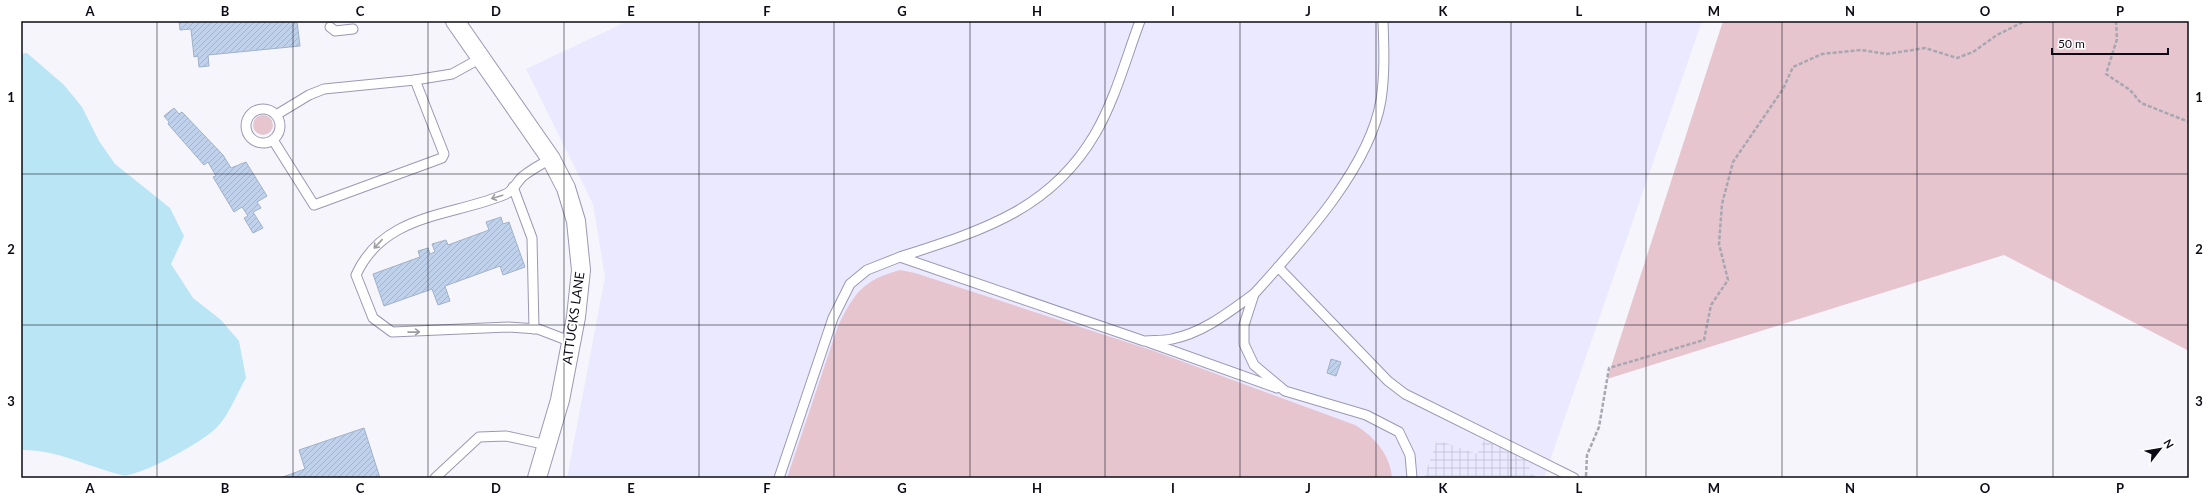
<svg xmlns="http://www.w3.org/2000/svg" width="2210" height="499" font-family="Lato,sans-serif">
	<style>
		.built { fill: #ebe9ff }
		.industrial { fill: url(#industrial-grid) }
		.green { fill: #e7c5cf }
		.water { fill: #b9e5f5 }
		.building { fill: url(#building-hatch); stroke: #a0b1c9 }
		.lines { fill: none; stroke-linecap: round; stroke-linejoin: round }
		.lane-casing { stroke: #9b98b3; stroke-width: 11 }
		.street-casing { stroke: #9b98b3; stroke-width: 20 }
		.path { stroke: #a8a7af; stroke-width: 2.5; stroke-dasharray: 4 2; stroke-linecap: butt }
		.lane { stroke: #fff; stroke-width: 9 }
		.street { stroke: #fff; stroke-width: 18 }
		.oneway { stroke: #9e9da1 }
		.grid { fill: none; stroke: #0d0b15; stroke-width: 1; stroke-opacity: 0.55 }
		.labels { text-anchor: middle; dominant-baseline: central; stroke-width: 3.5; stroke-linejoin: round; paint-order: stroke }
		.street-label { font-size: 13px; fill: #0d0b15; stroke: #fff }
		.neatline { fill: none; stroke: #0d0b15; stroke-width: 1.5 }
		.grid-label { font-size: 13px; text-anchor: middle; font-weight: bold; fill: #0d0b15 }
	</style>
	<defs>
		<pattern id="industrial-grid" width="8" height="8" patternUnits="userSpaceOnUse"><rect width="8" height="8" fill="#ebe9ff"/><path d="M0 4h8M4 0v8" fill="none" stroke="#c8c6da"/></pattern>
		<pattern id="building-hatch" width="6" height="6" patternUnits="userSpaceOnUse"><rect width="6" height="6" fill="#c0d2eb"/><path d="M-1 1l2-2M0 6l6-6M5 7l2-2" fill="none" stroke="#a4b3c9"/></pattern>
	</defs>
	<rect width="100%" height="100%" fill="#f5f5fb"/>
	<path class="built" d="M628,21H1702L1544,478H567L605,277L593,204L526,69Z"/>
	<path class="industrial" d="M1437,440L1477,454L1484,440L1532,461L1528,473L1536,476L1535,478H1424Z"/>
	<g class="green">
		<path d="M1723,21H2189V351L2004,255L1607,379Z"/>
		<circle cx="263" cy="125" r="10"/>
		<path d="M900,270L915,273L1154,351L1355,425C1375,437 1390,455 1392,478H787L838,326C854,293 863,280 900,270Z"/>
	</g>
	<path class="water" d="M27,53L64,85L82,107L99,141L115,164L170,208L184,236L171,264L193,298L221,320L239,341L246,378C237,393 230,413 218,426C208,439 137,479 122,475C88,467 56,449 21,450V54Z"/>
	<g class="building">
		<path d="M179,21H297L300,46L208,55L209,66L199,67L198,56L194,57L191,29L180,30Z"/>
		<path d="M174,108L179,114L182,112L223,155L231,168L246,162L267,196L257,202L261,208L253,212L263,228L253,233L244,218L248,216L242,207L234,212L213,177L216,176L208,162L204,165L168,124L169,122L164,116Z"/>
		<path d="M501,217L503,224L509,222L525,267L503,275L500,266L445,286L450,301L438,305L432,289L384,306L373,274L420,257L418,251L428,248L430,254L435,252L432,244L446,240L448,245L489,230L486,222Z"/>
		<path d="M1331,359L1341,362L1336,376L1327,373Z"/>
		<path d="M364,428L380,478H280L305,469L299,450Z"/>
	</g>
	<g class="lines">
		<defs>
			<g id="lane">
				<path d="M330,27L335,31L353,29"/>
				<path d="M415,80L452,74L481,58"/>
				<circle cx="263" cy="126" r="17"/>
				<path d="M273,140L314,205L442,158L444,154L415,80L324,89L309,95L276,115"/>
				<path d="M551,159C541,164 531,170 522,177C517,182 513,191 506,194C451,217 384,213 356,275L373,318L392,332L508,327L538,329L572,342"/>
				<path d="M513,187L532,238L534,329"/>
				<path d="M900,257C980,231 1050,211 1095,134C1115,100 1126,58 1140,21"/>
				<path d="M1278,267L1388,381L1405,394L1574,478"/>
				<path d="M1254,294C1299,244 1370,168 1381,100C1385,74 1384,48 1383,21"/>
				<path d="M1148,342L1277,388"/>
				<path d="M435,478L479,437L506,436L547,445"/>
				<path d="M779,478L833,318L850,284L867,270L900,257L1144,341C1153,340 1163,341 1172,339C1203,333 1229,312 1254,294L1244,325V344L1254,365L1285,391L1366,415L1399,432L1410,455L1412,478"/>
			</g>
			<path id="street" d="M455,21L551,159L566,188L576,221L581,270L576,317L560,400L537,478"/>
		</defs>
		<use href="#lane" class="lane-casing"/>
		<use href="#street" class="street-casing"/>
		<g class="path">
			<path d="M2116,21L2117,39L2106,74L2130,90L2141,103L2189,122"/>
			<path d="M1586,476L1587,455L1599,427L1609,368L1704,340L1711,305L1728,280L1719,244L1722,204L1733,162L1783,89L1793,67L1822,54L1861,50L1887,54L1925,48L1957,58L1973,52L1997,35L2023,22L2030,21"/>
		</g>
		<use href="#lane" class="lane"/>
		<use href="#street" class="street"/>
	</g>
	<defs><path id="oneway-shaft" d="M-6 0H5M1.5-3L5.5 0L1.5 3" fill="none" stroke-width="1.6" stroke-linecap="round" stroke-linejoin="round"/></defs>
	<g class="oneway">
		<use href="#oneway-shaft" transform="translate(497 197) rotate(163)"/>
		<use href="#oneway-shaft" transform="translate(378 244) rotate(133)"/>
		<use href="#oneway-shaft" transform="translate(414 332) rotate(-1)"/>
	</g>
	<path class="grid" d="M157,21V478M293,21V478M428,21V478M564,21V478M699,21V478M834,21V478M970,21V478M1105,21V478M1240,21V478M1376,21V478M1511,21V478M1646,21V478M1782,21V478M1917,21V478M2053,21V478M21,174H2189M21,325H2189"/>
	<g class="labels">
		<g class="street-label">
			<text transform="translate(573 318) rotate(-82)">ATTUCKS LANE</text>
		</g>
	</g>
	<rect width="2210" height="499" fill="none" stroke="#ffffff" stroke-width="44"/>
	<g transform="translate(2160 449) rotate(59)" stroke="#ffffff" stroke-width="3" paint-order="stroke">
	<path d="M0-3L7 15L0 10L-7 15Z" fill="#0d0b15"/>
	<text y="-6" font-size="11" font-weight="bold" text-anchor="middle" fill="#0d0b15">N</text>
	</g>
	<path d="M2052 48v6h116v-6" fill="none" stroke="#0d0b15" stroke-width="2"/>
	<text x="2058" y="48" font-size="12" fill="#0d0b15" stroke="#ffffff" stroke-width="3" paint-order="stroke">50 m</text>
	<rect x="22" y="22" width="2166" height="455" class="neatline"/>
	<g class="grid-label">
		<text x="90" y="16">A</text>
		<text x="225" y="16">B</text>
		<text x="360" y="16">C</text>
		<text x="496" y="16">D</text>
		<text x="631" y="16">E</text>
		<text x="767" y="16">F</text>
		<text x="902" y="16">G</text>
		<text x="1037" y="16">H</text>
		<text x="1173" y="16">I</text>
		<text x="1308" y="16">J</text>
		<text x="1443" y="16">K</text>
		<text x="1579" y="16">L</text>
		<text x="1714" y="16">M</text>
		<text x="1850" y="16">N</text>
		<text x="1985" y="16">O</text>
		<text x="2120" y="16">P</text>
		<text x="11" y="102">1</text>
		<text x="2199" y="102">1</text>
		<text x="11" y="254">2</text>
		<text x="2199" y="254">2</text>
		<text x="11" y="406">3</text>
		<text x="2199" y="406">3</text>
		<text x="90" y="493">A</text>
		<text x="225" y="493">B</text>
		<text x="360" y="493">C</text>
		<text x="496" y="493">D</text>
		<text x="631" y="493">E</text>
		<text x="767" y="493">F</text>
		<text x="902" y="493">G</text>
		<text x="1037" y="493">H</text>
		<text x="1173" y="493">I</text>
		<text x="1308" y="493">J</text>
		<text x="1443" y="493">K</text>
		<text x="1579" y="493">L</text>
		<text x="1714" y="493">M</text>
		<text x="1850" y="493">N</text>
		<text x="1985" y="493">O</text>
		<text x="2120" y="493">P</text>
	</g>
</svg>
